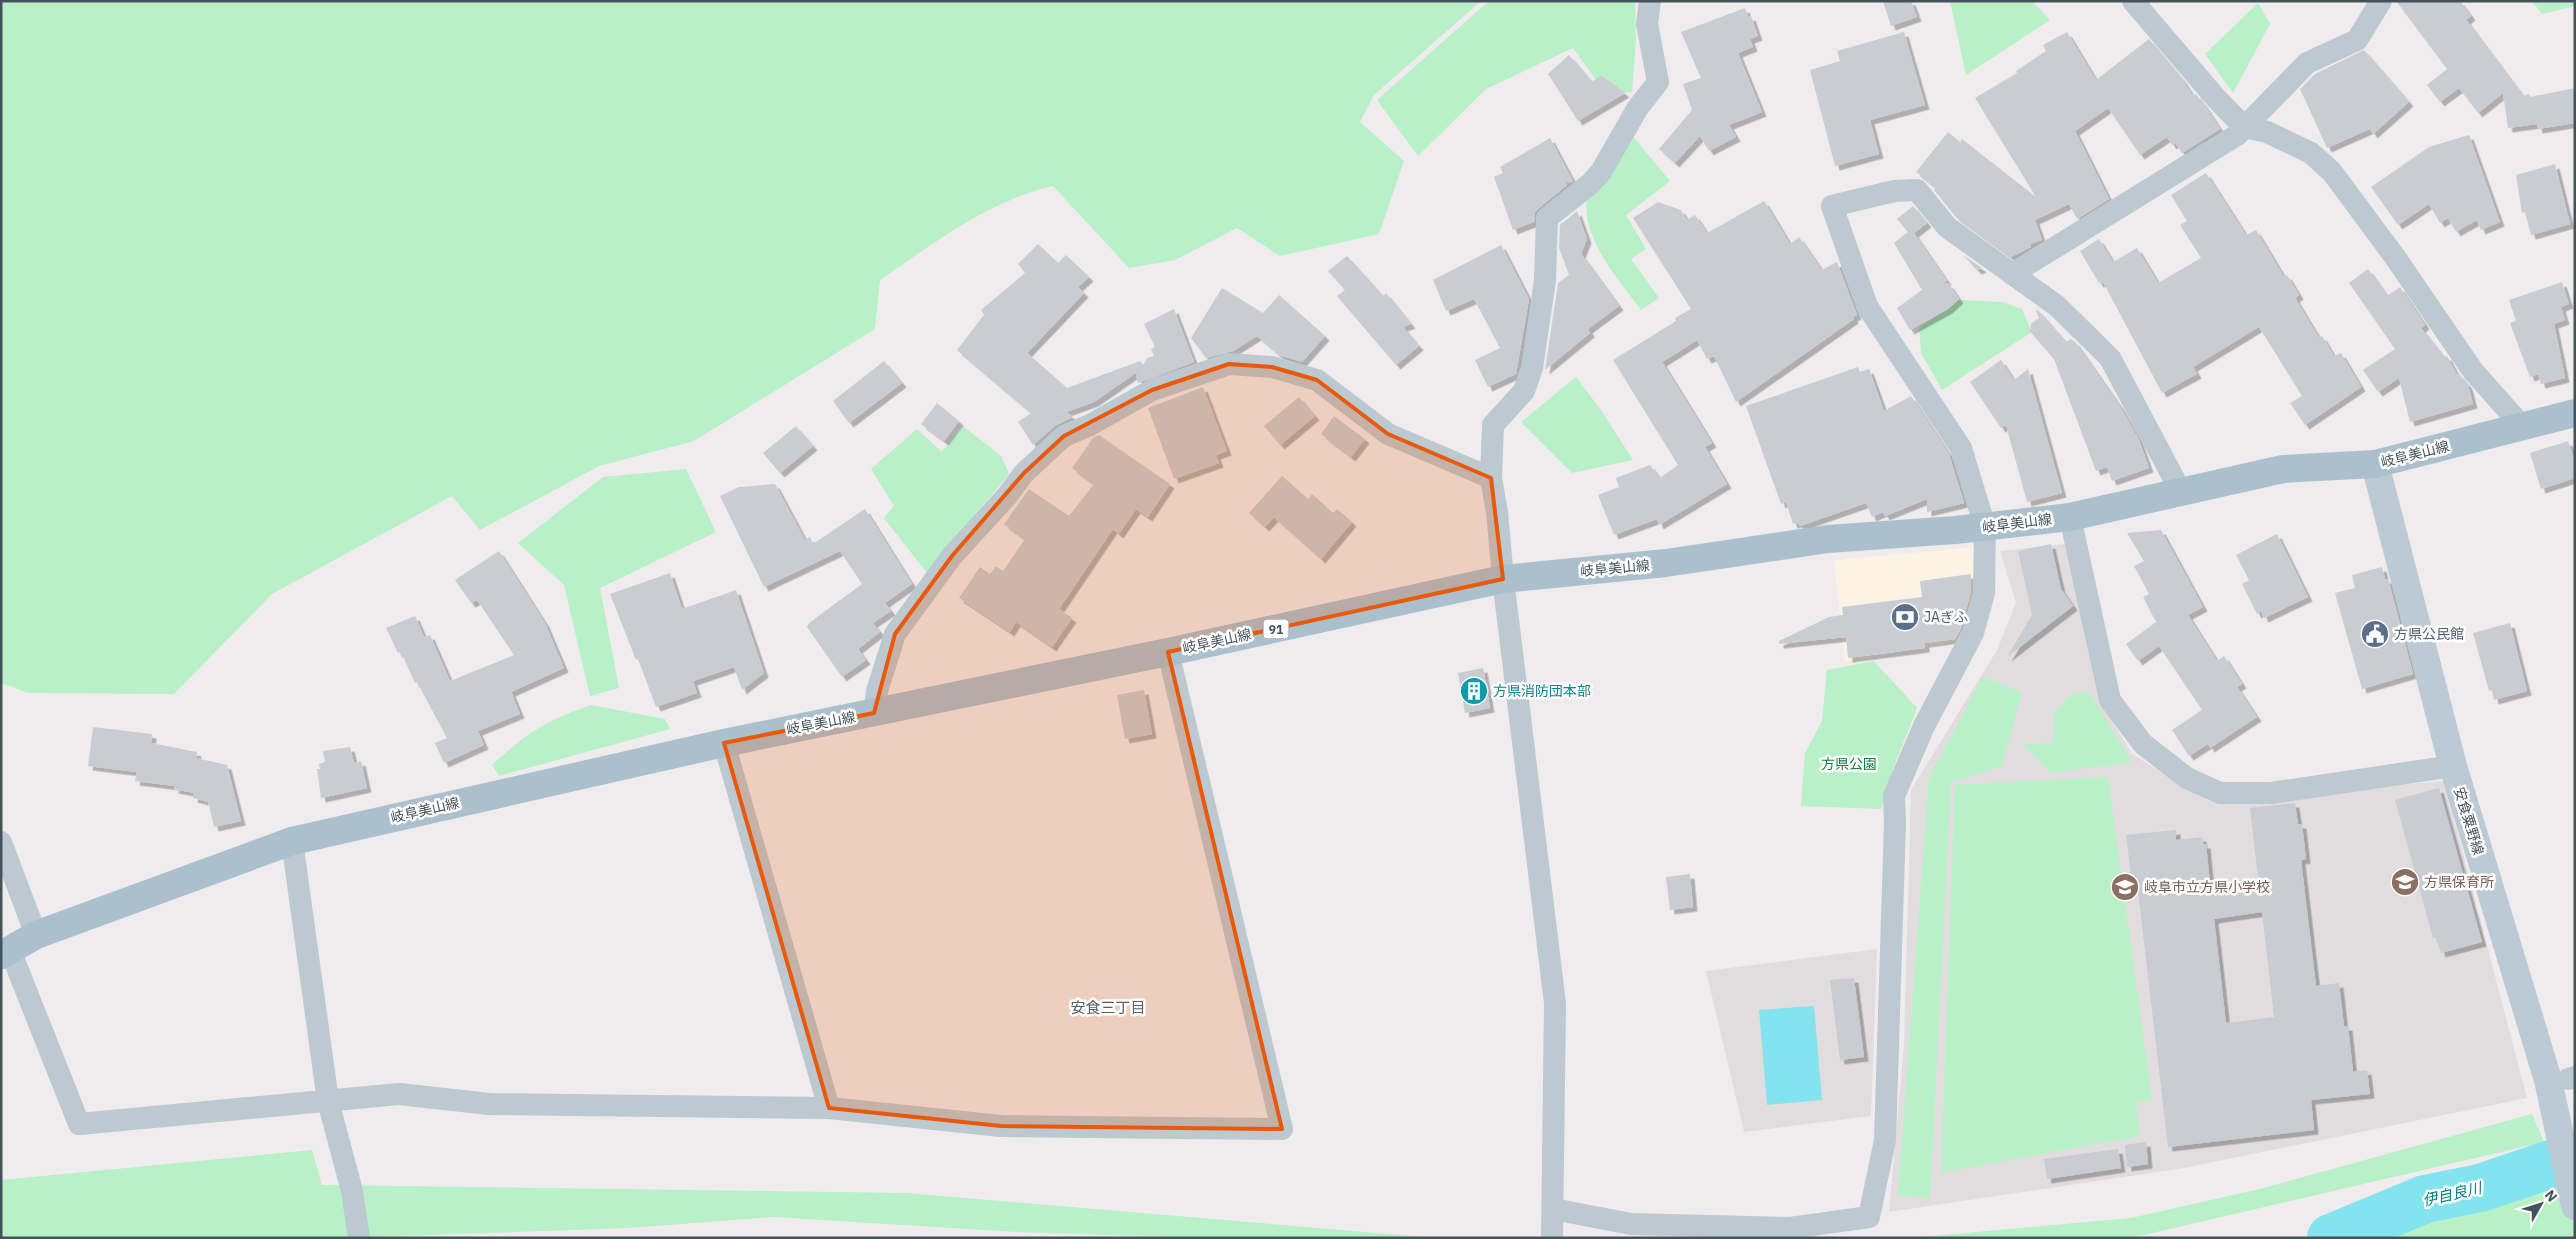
<svg xmlns="http://www.w3.org/2000/svg" width="2576" height="1239" font-family="'IBM Plex Sans','Noto Sans JP',sans-serif">
	<style>
		.commercial { fill: #fcf3e4 }
		.education { fill: #e1dddf }
		.green { fill: #b8f0c8 }
		.water { fill: #83e3ef }
		.lines { fill: none; stroke-linecap: round; stroke-linejoin: round }
		.river { stroke: #83e3ef; stroke-width: 48 }
		.building { fill: #c9ccd2; fill-rule: evenodd; filter: url(#shadow) }
		.minor { stroke: #bcc9d0; stroke-width: 22 }
		.secondary { stroke: #bccad5; stroke-width: 28 }
		.primary { stroke: #abc0cd; stroke-width: 28 }
		.marked { fill: #e8590c; fill-opacity: 0.2; stroke: #e8590c; stroke-width: 4; stroke-linejoin: round }
		.labels { text-anchor: middle; dominant-baseline: central; stroke-width: 5; stroke-linejoin: round; paint-order: stroke }
		.shield { fill: #fff; stroke: #7c868c; stroke-width: 1 }
		.shield-label { font-size: 12px; font-weight: bold; fill: #44525b }
		.street-label { font-size: 14px; fill: #44525b; stroke: #fff }
		.service-label { font-size: 14px; fill: #4e5e75; stroke: #fff; text-anchor: start }
		.culture-label { font-size: 14px; fill: #0d838f; stroke: #fff; text-anchor: start }
		.park-label { font-size: 14px; fill: #127f3e; stroke: #fff }
		.education-label { font-size: 14px; fill: #785e54; stroke: #fff; text-anchor: start }
		.neighbourhood-label { font-size: 15px; fill: #595e62; stroke: #fff }
		.water-label { font-size: 15px; font-style: italic; fill: #087f8d; stroke: #fff }
	</style>
	<defs>
		<filter id="shadow"><feDropShadow dx="4.5" dy="4.5" stdDeviation="0" flood-color="#0004"/></filter>
	</defs>
	<rect width="100%" height="100%" fill="#f0eced"/>
	<path class="commercial" d="M1978,547V592L1960,641L1845,662L1834,560Z"/>
	<g class="education">
		<path d="M2065,544L2098,696L2132,754L2209,801L2444,781L2527,1098L2184,1168L1889,1212L1904,1045L1911,790L1997,650L2016,603L2000,551Z"/>
		<path d="M1877,949L1871,1116L1744,1132L1706,971Z"/>
	</g>
	<g class="green">
		<path d="M1,1H1481L1374,95L1360,122L1404,161L1379,234L1280,256L1237,228L1175,260L1129,268L1053,186C986,202 936,242 880,280L875,329L694,441L599,466L480,530L452,496L272,594L174,694L28,693L1,683Z"/>
		<path d="M1489,1H1635L1636,40L1632,92L1607,95L1573,48L1486,89L1418,156L1377,100Z"/>
		<path d="M1950,1H2032L2050,20L1966,75Z"/>
		<path d="M2532,1H2575V6L2542,14Z"/>
		<path d="M2258,3L2270,24L2233,93L2205,54Z"/>
		<path d="M1626,128L1670,181L1626,215L1646,249L1631,259L1659,298L1641,310C1614,273 1568,225 1594,176C1603,159 1616,143 1626,128Z"/>
		<path d="M1959,300L2003,302L2022,309L2032,332L1942,390L1921,353L1919,328Z"/>
		<path d="M1576,377L1601,410L1633,460L1572,473L1521,422Z"/>
		<path d="M963,426L1001,456L1009,474L927,573L884,518L894,506L871,469L917,429L942,452Z"/>
		<path d="M686,469L716,532L600,588L619,688L590,696L564,585L518,543L603,477Z"/>
		<path d="M1874,661L1917,708L1893,769L1881,809L1801,806L1805,753L1822,721L1827,670Z"/>
		<path d="M1983,677L2022,692L2002,766L1951,782L1930,1198L1898,1195L1929,778Z"/>
		<path d="M2089,692L2132,762L2051,773L2023,744L2053,743L2054,713L2070,695Z"/>
		<path d="M591,705L665,719L670,729L499,776L492,765C528,732 545,721 591,705Z"/>
		<path d="M2108,777L2152,1100L2136,1102L2140,1136L1941,1173L1955,785Z"/>
		<path d="M2532,1114L2544,1142L2131,1238H1911L2131,1218L2260,1189Z"/>
		<path d="M312,1150L322,1185L907,1193L1436,1238H1196L1016,1232L774,1217L629,1228L349,1238H1V1180Z"/>
		<path d="M2575,1180V1238H2375L2461,1210Z"/>
	</g>
	<path class="water" d="M1814,1006L1822,1100L1767,1105L1759,1010Z"/>
	<g class="lines">
		<path class="river" d="M2331,1238L2425,1199L2480,1188L2575,1156"/>
	</g>
	<g class="building">
		<path d="M1883,1H1911L1917,17L1891,26Z"/>
		<path d="M2396,1H2460L2471,16L2466,20L2523,96L2529,94L2530,97L2575,88V123L2538,129L2537,124L2508,128L2503,93L2478,113L2459,88L2440,102L2427,85L2447,69Z"/>
		<path d="M1745,8L1748,17L1751,16L1758,36L1750,39L1753,47L1738,53L1762,112L1729,125L1736,137L1709,151L1700,136L1675,163L1659,149L1692,110L1683,84L1701,78L1681,32Z"/>
		<path d="M1904,32L1925,105L1870,120L1879,154L1835,166L1810,70L1840,61L1837,51Z"/>
		<path d="M2067,32L2096,80L2149,39L2182,79L2193,96L2196,94L2205,106L2220,129L2182,153L2175,143L2172,145L2167,137L2140,155L2108,108L2075,131L2109,199L2077,219L2069,204L2035,220L2042,240L2030,244L2031,247L2011,257L1956,217L1934,190L1936,188L1916,172L1948,132L1960,142L1962,139L2036,197L1975,98L2017,73L2016,71L2046,51L2043,45Z"/>
		<path d="M2364,50L2409,102L2373,134L2370,129L2327,148L2300,89L2315,74Z"/>
		<path d="M1569,55L1592,82L1601,75L1625,93L1578,121L1548,74Z"/>
		<path d="M2469,135L2500,222L2481,230L2477,220L2456,232L2448,218L2440,223L2429,204L2398,225L2371,187L2429,147Z"/>
		<path d="M1550,138L1573,181L1570,183L1565,181L1567,185L1539,208L1535,212L1534,222L1513,230L1494,177L1503,173L1500,167Z"/>
		<path d="M2555,164L2570,224L2531,235L2525,212L2522,213L2516,175Z"/>
		<path d="M2206,173L2246,235L2256,230L2284,277L2287,275L2299,295L2295,298L2319,338L2322,336L2334,356L2341,353L2361,387L2305,425L2290,403L2302,396L2259,327L2193,367L2197,374L2162,393L2103,282L2099,283L2080,251L2099,239L2113,262L2137,248L2158,283L2201,258L2180,225L2187,221L2171,195Z"/>
		<path d="M1764,201L1790,244L1799,237L1822,270L1837,262L1857,315L1853,317L1854,319L1736,402L1714,356L1707,359L1697,340L1662,362L1712,443L1705,447L1727,484L1659,525L1657,519L1614,535L1598,495L1619,487L1616,478L1650,465L1660,478L1678,465L1613,360L1676,321L1675,318L1691,309L1633,218L1658,202L1681,210L1687,220L1695,215L1707,233Z"/>
		<path d="M1913,206L1927,223L1914,233L1947,281L1943,283L1949,284L1959,299L1948,309L1910,330L1897,308L1922,290L1894,243L1908,232L1897,219Z"/>
		<path d="M1577,211L1587,239L1581,254L1619,306L1588,329L1590,333L1545,370L1558,283L1569,275L1559,248L1560,225Z"/>
		<path d="M1038,244L1058,263L1066,255L1089,277L1078,287L1084,293L1027,353L1067,388L1140,361L1143,365L1147,358L1154,356L1151,349L1155,347L1144,324L1174,309L1194,362L1138,383L1136,375L1140,370L1094,402L1066,412L1073,417L1055,426L1033,445L1018,422L1031,413L957,350L984,315L981,310L1025,273L1018,264Z"/>
		<path d="M1501,245L1529,299L1516,374L1488,387L1475,360L1500,348L1474,299L1446,311L1433,280Z"/>
		<path d="M1963,255L1982,268L1977,270Z"/>
		<path d="M1347,256L1383,296L1386,293L1411,324L1403,327L1419,346L1396,365L1337,296L1345,290L1328,271Z"/>
		<path d="M2368,269L2387,296L2400,287L2425,325L2421,328L2444,357L2447,356L2457,375L2459,374L2468,385L2473,404L2410,422L2399,378L2378,392L2363,370L2395,349L2349,283Z"/>
		<path d="M2562,282L2569,304L2561,307L2565,320L2554,324L2565,378L2541,384L2538,374L2530,377L2510,323L2516,321L2509,300Z"/>
		<path d="M1222,288L1263,313L1279,295L1325,336L1302,362L1279,355L1257,336L1233,351L1206,358L1191,338Z"/>
		<path d="M2038,310L2066,342L2071,339L2075,342L2120,406L2139,440L2149,468L2112,481L2107,467L2096,471L2054,359L2028,329H2031V324L2039,318L2036,311Z"/>
		<path d="M2001,360L2014,380L2028,369L2062,493L2027,502L2006,425L2001,428L1970,382Z"/>
		<path d="M884,361L902,383L849,423L833,401Z"/>
		<path d="M1858,367L1860,372L1869,369L1884,411L1911,396L1949,454L1964,503L1927,512V499L1885,516L1883,512L1872,517L1866,503L1800,526L1798,523L1793,524L1786,502L1781,504L1746,406Z"/>
		<path d="M1203,387L1227,451L1216,455L1219,463L1174,479L1148,408Z"/>
		<path d="M1299,397L1315,416L1280,445L1264,426Z"/>
		<path d="M937,403L959,421L944,441L921,424Z"/>
		<path d="M1334,416L1365,439L1351,457L1321,434Z"/>
		<path d="M796,426L813,446L780,473L763,453Z"/>
		<path d="M1099,435L1170,484L1148,517L1136,509L1119,534L1113,529L1059,609L1072,618L1052,647L1016,622L1010,632L959,598L980,567L990,574L996,566L1003,571L1025,539L1004,524L1029,489L1069,516L1094,484L1072,468L1093,438Z"/>
		<path d="M2568,441L2575,462V478L2541,489L2530,453Z"/>
		<path d="M1282,476L1308,499L1312,494L1333,513L1337,509L1352,522L1321,559L1274,517L1265,527L1249,513Z"/>
		<path d="M775,484L805,540L810,537L813,544L865,509L912,584L885,603L891,611L873,623L880,632L858,649L866,660L842,677L807,627L809,623L862,584L840,551L764,587L720,496L739,487Z"/>
		<path d="M2161,530L2203,607L2188,615L2217,661L2224,656L2242,684L2237,687L2257,717L2210,748L2208,744L2189,756L2172,730L2202,710L2159,646L2138,661L2126,644L2156,622L2143,597L2149,594L2134,566L2144,561L2127,533Z"/>
		<path d="M2277,534L2308,597L2264,618L2261,611L2257,614L2242,584L2249,580L2236,555Z"/>
		<path d="M2051,544L2061,589L2073,606L2007,657L2032,615L2018,551Z"/>
		<path d="M499,551L545,623L564,668L511,692L520,714L478,731L484,745L444,763L435,743L447,738L417,682L415,683L401,652L398,653L386,628L415,616L424,637L430,635L450,681L514,655L477,600L471,603L455,580Z"/>
		<path d="M2382,567L2385,579H2388L2413,674L2362,689L2335,593L2355,588L2352,575Z"/>
		<path d="M670,573L682,609L736,590L764,673L742,690L734,667L693,681L697,693L656,707L638,659L636,660L610,594Z"/>
		<path d="M1971,574V591L1961,628L1955,639L1925,643V648L1848,658L1846,637L1779,644V641L1829,617L1843,615L1842,607L1922,597L1920,581Z"/>
		<path d="M2510,623L2527,691L2494,700L2492,690L2489,691L2473,633Z"/>
		<path d="M1483,668L1490,708L1465,713L1458,673Z"/>
		<path d="M1144,690L1152,734L1125,739L1117,695Z"/>
		<path d="M93,727L152,734L151,743L197,752L196,758L227,765L241,821L214,827L208,802L193,798L194,793L174,789L175,786L135,781L137,772L88,766Z"/>
		<path d="M350,747L354,763L361,761L367,788L321,798L317,769H320L319,764L325,762L323,751Z"/>
		<path d="M2439,788L2482,942L2441,953L2436,937L2433,938L2395,800Z"/>
		<path d="M2295,803L2298,824H2302L2306,859L2301,860L2316,986L2339,983L2344,1026H2348L2353,1072L2367,1070L2370,1094L2311,1100L2314,1130L2168,1147L2136,874L2131,875L2126,835L2176,830V840L2202,837L2203,844H2206L2210,884L2258,878L2250,808ZM2262,912L2274,1017L2226,1023L2214,919Z"/>
		<path d="M1690,874L1693,907L1670,910L1666,877Z"/>
		<path d="M1854,978L1864,1057L1840,1060L1830,980Z"/>
		<path d="M2146,1142L2148,1164L2127,1167L2125,1145Z"/>
		<path d="M2118,1149L2121,1168L2047,1179L2044,1159Z"/>
	</g>
	<g class="lines">
		<g class="minor">
			<path d="M2133,1L2215,97L2244,127L2267,132L2311,153L2332,172L2395,257L2473,371L2522,426"/>
			<path d="M2012,274L2237,135L2307,63L2357,40L2381,1"/>
			<path d="M2070,517L2110,700L2143,744L2187,778L2220,793H2271L2453,766"/>
			<path d="M874,713L877,691L895,634L952,556L1007,496L1024,473L1064,436L1090,425L1152,390L1229,364L1272,367L1317,380L1388,434L1491,478"/>
			<path d="M724,743L829,1108"/>
			<path d="M292,841L328,1101L352,1191L359,1238"/>
			<path d="M1,842L36,935"/>
			<path d="M10,950L79,1124L399,1094L489,1104L829,1108L1001,1126L1282,1129L1168,652"/>
			<path d="M2568,1079L2575,1077"/>
			<path d="M1553,1209L1631,1224L1790,1228L1869,1217L1885,1140L1895,823L1894,796L1924,726L1973,633L1984,593L1985,527L1961,448L1867,306L1832,206L1894,191L1917,190L1947,227L2057,306L2110,358L2181,492"/>
			<path d="M1552,1238L1555,1003L1503,579L1497,512L1491,478L1493,425L1524,391L1532,368L1545,280L1547,218L1590,184L1601,172L1637,109L1658,82L1647,24L1650,1"/>
		</g>
		<path class="secondary" d="M2375,464L2453,766L2548,1080L2575,1206"/>
		<path class="primary" d="M1,955L36,935L292,841L724,743L1168,652L1503,579L1666,563L1828,539L1955,530L2070,517L2283,469L2375,464L2575,413"/>
	</g>
	<path class="marked" d="M1229,364L1272,367L1317,380L1388,434L1491,478L1503,579L1168,652L1282,1129L1001,1126L829,1108L724,743L874,713L895,634L952,556L1024,473L1064,436L1152,390Z"/>
	<defs>
		<symbol id="bank-disc" viewBox="-11 -11 22 22"><circle r="9.5" fill="#5c6f8a" stroke="#fff"/><path d="M-6-4H6V4H-6ZM0-2.3a2.3 2.3 0 1 0 0 4.6a2.3 2.3 0 1 0 0-4.6Z" fill="#fff"/></symbol>
		<symbol id="civic-disc" viewBox="-11 -11 22 22"><circle r="9.5" fill="#5c6f8a" stroke="#fff"/><path d="M-.6-6.5H3V-4.5H.6V-3L4-1V1h2V6H-6V1h2V-1L-.6-3ZM-1.2 2.5V6h2.4V2.5Z" fill="#fff"/></symbol>
		<symbol id="building-disc" viewBox="-11 -11 22 22"><circle r="9.5" fill="#0f9aa8" stroke="#fff"/><path d="M-4-6H4V6H1V3H-1V6H-4ZM-2.5-4.3h1.7v1.8h-1.7ZM.8-4.3h1.7v1.8H.8ZM-2.5-1h1.7V.8h-1.7ZM.8-1h1.7V.8H.8Z" fill="#fff"/></symbol>
		<symbol id="school-disc" viewBox="-11 -11 22 22"><circle r="9.5" fill="#8d6e63" stroke="#fff"/><path d="M0-5L7-2L0 1L-7-2ZM-4 1L0 2.5L4 1V4Q0 6-4 4Z" fill="#fff"/></symbol>
	</defs>
	<g fill-rule="evenodd">
		<use href="#bank-disc" x="1889" y="601" width="32" height="32"/>
		<use href="#civic-disc" x="2359" y="618" width="32" height="32"/>
		<use href="#building-disc" x="1458" y="675" width="32" height="32"/>
		<use href="#school-disc" x="2389" y="866" width="32" height="32"/>
		<use href="#school-disc" x="2109" y="871" width="32" height="32"/>
	</g>
	<g class="labels">
		<rect class="shield" x="1263.5" y="619.5" width="25" height="19" rx="4"/>
		<g class="shield-label">
			<text x="1276" y="629">91</text>
		</g>
		<g class="street-label">
			<text transform="translate(2415 454) rotate(-14)">岐阜美山線</text>
			<text transform="translate(2017 523) rotate(-7)">岐阜美山線</text>
			<text transform="translate(1615 568) rotate(-5)">岐阜美山線</text>
			<text transform="translate(1217 641) rotate(-12)">岐阜美山線</text>
			<text transform="translate(821 723) rotate(-11)">岐阜美山線</text>
			<text transform="translate(425 810) rotate(-13)">岐阜美山線</text>
			<text transform="translate(2469 821) rotate(73)">安食粟野線</text>
		</g>
		<g class="service-label">
			<text x="1924" y="617">JAぎふ</text>
			<text x="2394" y="634">方県公民館</text>
		</g>
		<g class="culture-label">
			<text x="1493" y="691">方県消防団本部</text>
		</g>
		<g class="park-label">
			<text x="1849" y="764">方県公園</text>
		</g>
		<g class="education-label">
			<text x="2424" y="882">方県保育所</text>
			<text x="2144" y="887">岐阜市立方県小学校</text>
		</g>
		<g class="neighbourhood-label">
			<text x="1108" y="1007">安食三丁目</text>
		</g>
		<g class="water-label">
			<text transform="translate(2452 1194) rotate(-13)">伊自良川</text>
		</g>
	</g>
	<rect width="2576" height="1239" fill="none" stroke="#44525b" stroke-width="5"/>
	<g transform="translate(2541 1204) rotate(51)" stroke="#ffffff" stroke-width="4" paint-order="stroke">
	<path d="M0-4L9 19L0 12L-9 19Z" fill="#44525b"/>
	<text y="-8" font-size="14" font-weight="bold" text-anchor="middle" fill="#44525b">N</text>
	</g>
</svg>
